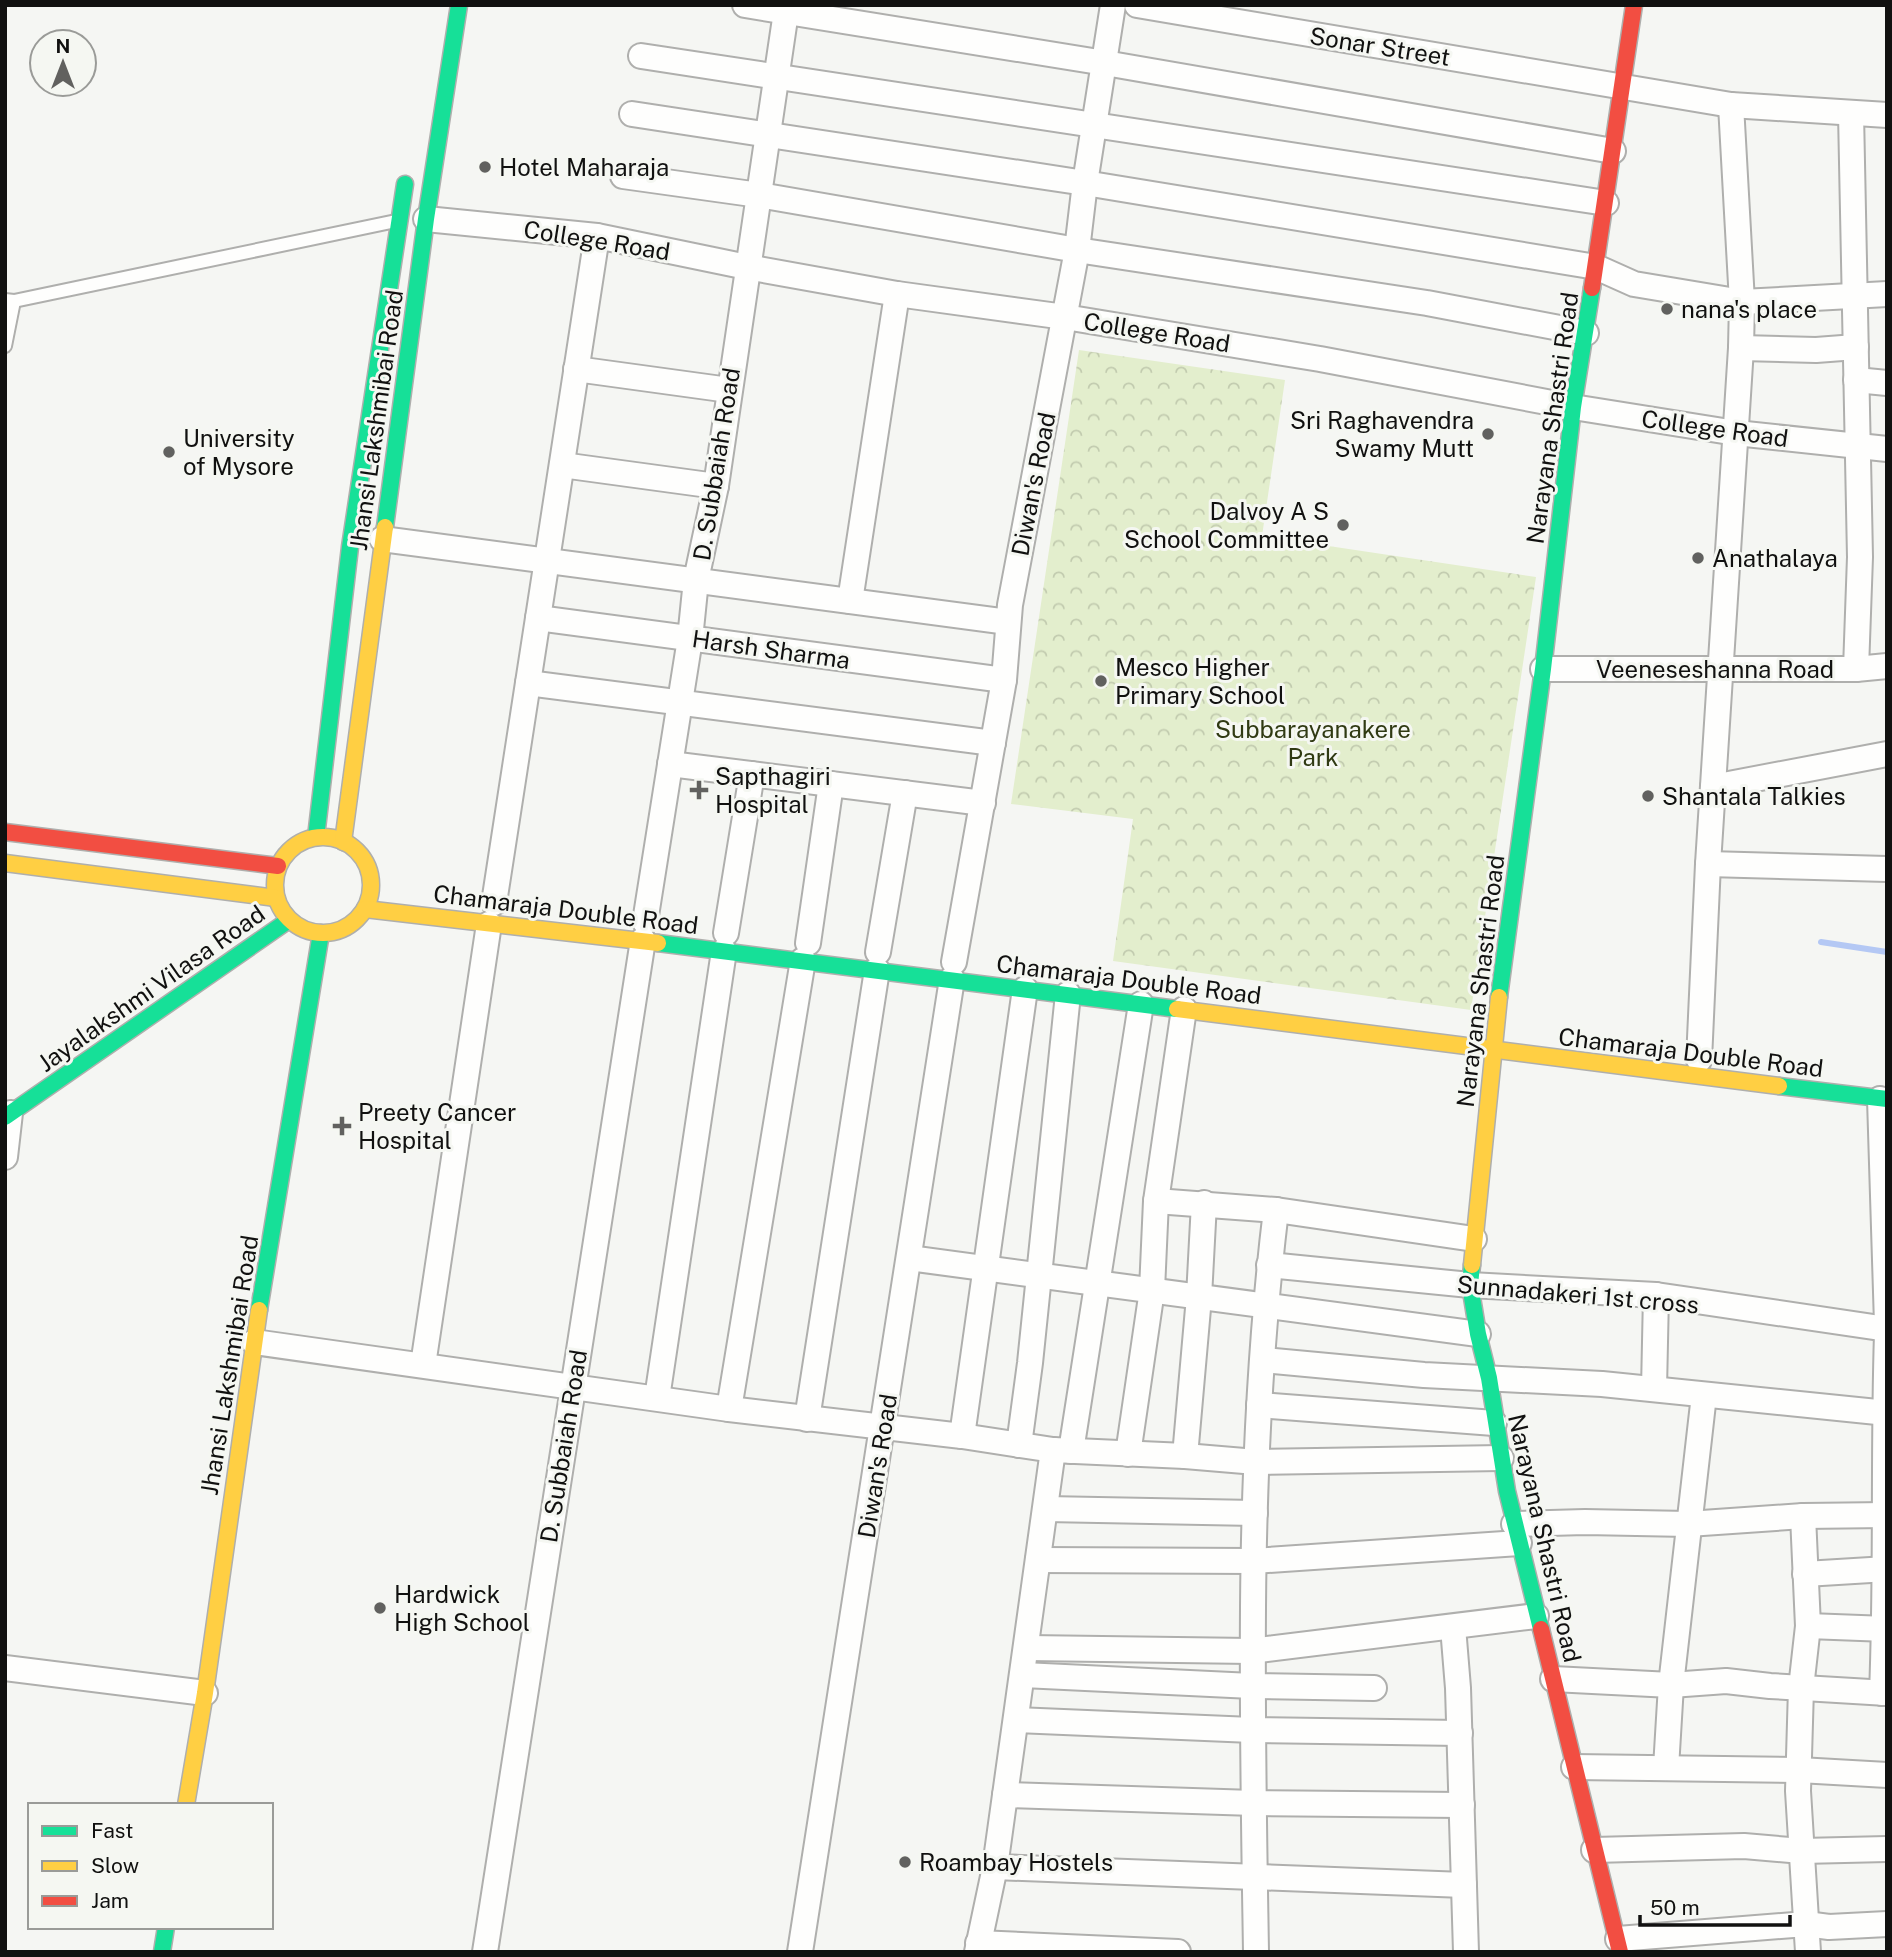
<svg xmlns="http://www.w3.org/2000/svg" width="1892" height="1957" font-family="'Public Sans',sans-serif">
	<style>
		.forest { fill: url(#forest-crowns) }
		.lines { fill: none; stroke-linecap: round; stroke-linejoin: round }
		.stream { stroke: #b4c8f4; stroke-width: 6 }
		.lane-casing { stroke: #afafad; stroke-width: 16 }
		.street-casing { stroke: #afafad; stroke-width: 28 }
		.fast-casing { stroke: #afafad; stroke-width: 19 }
		.slow-casing { stroke: #afafad; stroke-width: 19 }
		.jam-casing { stroke: #afafad; stroke-width: 19 }
		.lane { stroke: #fefefd; stroke-width: 12 }
		.street { stroke: #fefefd; stroke-width: 24 }
		.fast { stroke: #16e098; stroke-width: 16 }
		.slow { stroke: #ffcf43; stroke-width: 16 }
		.jam { stroke: #f24e42; stroke-width: 16 }
		.poi-dot { fill: #61615f; stroke: #f5f7f2; stroke-width: 2.5 }
		.labels { text-anchor: middle; dominant-baseline: central; stroke-width: 6; stroke-linejoin: round; paint-order: stroke }
		.street-label { font-size: 24px; fill: #111110; stroke: #f5f7f2 }
		.poi-label { font-size: 24px; fill: #111110; stroke: #f5f7f2; text-anchor: start }
		.park-label { font-size: 24px; fill: #303a13; stroke: #f5f7f2 }
	</style>
	<defs>
		<pattern id="forest-crowns" width="20" height="18" patternUnits="userSpaceOnUse" patternTransform="scale(1.75)"><rect width="20" height="18" fill="#e3eecd"/><path d="M2 6a3 3 0 1 1 6 0M12 15a3 3 0 1 1 6 0" fill="none" stroke="#c2cbaf"/></pattern>
	</defs>
	<rect width="100%" height="100%" fill="#f5f6f3"/>
	<path class="forest" d="M1079,350L1285,380L1262,536L1536,577L1471,1010L1113,961L1133,819L1011,804Z"/>
	<g class="lines">
		<path class="stream" d="M1821,942L1887,952"/>
		<defs>
			<g id="lane">
				<path d="M5,300L14,301L396,221"/>
				<path d="M5,346L14,301"/>
			</g>
			<g id="street">
				<path d="M745,5L1105,63L1613,151"/>
				<path d="M1137,5L1731,105L1887,115"/>
				<path d="M641,56L1606,203"/>
				<path d="M1851,113L1860,557L1856,669"/>
				<path d="M632,114L1085,183L1596,267L1634,284L1742,302L1887,294"/>
				<path d="M623,176L759,195L1077,250L1427,303L1586,333"/>
				<path d="M426,219L597,236L747,267L897,294L1065,317L1320,359L1573,407L1736,433L1887,449"/>
				<path d="M1741,348L1816,350L1856,347"/>
				<path d="M576,369L729,390"/>
				<path d="M1856,380L1887,383"/>
				<path d="M562,465L716,486"/>
				<path d="M382,539L1008,622"/>
				<path d="M850,601L897,294"/>
				<path d="M538,618L1004,680"/>
				<path d="M1543,669H1856L1887,666"/>
				<path d="M528,683L993,743"/>
				<path d="M670,764L983,803"/>
				<path d="M1713,787L1887,754"/>
				<path d="M1708,864L1887,869"/>
				<path d="M494,903L597,236"/>
				<path d="M645,922L690,639L696,580L716,486L787,5"/>
				<path d="M726,933L752,774"/>
				<path d="M808,943L831,784"/>
				<path d="M878,952L905,793"/>
				<path d="M954,962L1004,680L1010,605L1077,250L1085,183L1113,5"/>
				<path d="M1699,1060L1708,864L1741,348L1742,302L1731,105"/>
				<path d="M1880,1099L1887,1324"/>
				<path d="M5,1157L10,1113"/>
				<path d="M1156,1201L1276,1210L1474,1239"/>
				<path d="M909,1258L1478,1334"/>
				<path d="M1269,1265L1470,1285L1656,1295L1887,1329"/>
				<path d="M254,1342L729,1409L962,1436L1053,1450L1185,1456L1256,1462L1501,1458"/>
				<path d="M1263,1360L1424,1375L1602,1384L1887,1413"/>
				<path d="M423,1365L489,924"/>
				<path d="M1654,1389L1656,1295"/>
				<path d="M657,1398L724,951"/>
				<path d="M1259,1405L1494,1423"/>
				<path d="M729,1409L803,960"/>
				<path d="M807,1419L877,970"/>
				<path d="M962,1436L1025,989"/>
				<path d="M1019,1445L1030,1363L1068,994"/>
				<path d="M1071,1451L1141,1004"/>
				<path d="M1128,1454L1152,1290L1156,1201L1184,1009"/>
				<path d="M1185,1456L1199,1297L1204,1203"/>
				<path d="M1046,1509L1255,1513"/>
				<path d="M1803,1516L1808,1626L1801,1688L1798,1791L1808,1952"/>
				<path d="M1514,1524L1585,1522L1688,1524L1803,1516L1887,1515"/>
				<path d="M1038,1560L1253,1561L1519,1543"/>
				<path d="M1805,1574L1887,1569"/>
				<path d="M1808,1626L1887,1629"/>
				<path d="M1453,1627L1458,1688L1466,1952"/>
				<path d="M1028,1648L1251,1651L1536,1616"/>
				<path d="M5,1668L205,1693"/>
				<path d="M1023,1675L1252,1686L1374,1688"/>
				<path d="M1553,1679L1671,1685L1726,1681L1770,1686L1887,1693"/>
				<path d="M1882,1693C1887,1573 1883,1454 1887,1334"/>
				<path d="M1016,1720L1252,1730L1460,1733"/>
				<path d="M1574,1767L1799,1770L1887,1775"/>
				<path d="M1666,1768L1671,1685L1704,1395"/>
				<path d="M1005,1795L1254,1803L1462,1805"/>
				<path d="M1594,1850L1744,1846L1802,1851L1887,1849"/>
				<path d="M995,1867L1464,1885"/>
				<path d="M1618,1939L1806,1924L1829,1927L1887,1924"/>
				<path d="M978,1943L1178,1952"/>
				<path d="M485,1952L643,940"/>
				<path d="M800,1952L952,979"/>
				<path d="M977,1952L995,1867L1053,1450"/>
				<path d="M1256,1952C1252,1704 1246,1457 1276,1210"/>
			</g>
			<g id="fast">
				<path d="M385,527L426,219L459,5"/>
				<path d="M316,837L350,547L405,184"/>
				<path d="M658,943L1177,1009"/>
				<path d="M1499,997L1543,669L1573,407L1592,288"/>
				<path d="M1779,1086L1887,1099"/>
				<path d="M5,1117L289,920"/>
				<path d="M1472,1265L1470,1285L1478,1334L1489,1378L1507,1491L1541,1629"/>
				<path d="M259,1310L321,933"/>
				<path d="M162,1952L166,1927"/>
			</g>
			<g id="slow">
				<circle cx="323" cy="885" r="48"/>
				<path d="M343,842L385,527"/>
				<path d="M5,863L276,898"/>
				<path d="M365,909L658,943"/>
				<path d="M1177,1009L1779,1086"/>
				<path d="M1472,1265L1499,997"/>
				<path d="M186,1805L205,1693L259,1310"/>
			</g>
			<g id="jam">
				<path d="M1592,288L1634,5"/>
				<path d="M5,832L278,866"/>
				<path d="M1541,1629L1620,1952"/>
			</g>
		</defs>
		<use href="#lane" class="lane-casing"/>
		<use href="#street" class="street-casing"/>
		<use href="#fast" class="fast-casing"/>
		<use href="#slow" class="slow-casing"/>
		<use href="#jam" class="jam-casing"/>
		<use href="#lane" class="lane"/>
		<use href="#street" class="street"/>
		<use href="#fast" class="fast"/>
		<use href="#slow" class="slow"/>
		<use href="#jam" class="jam"/>
	</g>
	<g class="poi-dot">
		<circle cx="485" cy="167" r="7"/>
		<circle cx="1667" cy="309" r="7"/>
		<circle cx="1488" cy="434" r="7"/>
		<circle cx="169" cy="452" r="7"/>
		<circle cx="1343" cy="525" r="7"/>
		<circle cx="1698" cy="558" r="7"/>
		<circle cx="1101" cy="681" r="7"/>
		<path d="M695.5 779.5h7v7h7v7h-7v7h-7v-7h-7v-7h7z"/>
		<circle cx="1648" cy="796" r="7"/>
		<path d="M338.5 1115.5h7v7h7v7h-7v7h-7v-7h-7v-7h7z"/>
		<circle cx="380" cy="1608" r="7"/>
		<circle cx="905" cy="1862" r="7"/>
	</g>
	<g class="labels">
		<g class="street-label">
			<text transform="translate(1380 46) rotate(9)">Sonar Street</text>
			<text transform="translate(597 240) rotate(9)">College Road</text>
			<text transform="translate(1157 332) rotate(9)">College Road</text>
			<text transform="translate(1552 418) rotate(-82)">Narayana Shastri Road</text>
			<text transform="translate(376 420) rotate(-82)">Jhansi Lakshmibai Road</text>
			<text transform="translate(1715 428) rotate(8)">College Road</text>
			<text transform="translate(716 464) rotate(-81)">D. Subbaiah Road</text>
			<text transform="translate(1033 484) rotate(-79)">Diwan's Road</text>
			<text transform="translate(771 649) rotate(8)">Harsh Sharma</text>
			<text x="1715" y="669">Veeneseshanna Road</text>
			<text transform="translate(566 909) rotate(7)">Chamaraja Double Road</text>
			<text transform="translate(1129 979) rotate(7)">Chamaraja Double Road</text>
			<text transform="translate(1480 981) rotate(-83)">Narayana Shastri Road</text>
			<text transform="translate(151 988) rotate(-35)">Jayalakshmi Vilasa Road</text>
			<text transform="translate(1691 1052) rotate(7)">Chamaraja Double Road</text>
			<text transform="translate(1578 1294) rotate(5)">Sunnadakeri 1st cross</text>
			<text transform="translate(229 1365) rotate(-81)">Jhansi Lakshmibai Road</text>
			<text transform="translate(563 1446) rotate(-81)">D. Subbaiah Road</text>
			<text transform="translate(877 1466) rotate(-81)">Diwan's Road</text>
			<text transform="translate(1545 1538) rotate(77)">Narayana Shastri Road</text>
		</g>
		<g class="poi-label">
			<text x="499" y="167">Hotel Maharaja</text>
			<text x="1681" y="309">nana's place</text>
			<text x="1474" y="420" text-anchor="end">Sri Raghavendra<tspan x="1474" dy="28">Swamy Mutt</tspan></text>
			<text x="183" y="438">University<tspan x="183" dy="28">of Mysore</tspan></text>
			<text x="1329" y="511" text-anchor="end">Dalvoy A S<tspan x="1329" dy="28">School Committee</tspan></text>
			<text x="1712" y="558">Anathalaya</text>
			<text x="1115" y="667">Mesco Higher<tspan x="1115" dy="28">Primary School</tspan></text>
			<text x="715" y="776">Sapthagiri<tspan x="715" dy="28">Hospital</tspan></text>
			<text x="1662" y="796">Shantala Talkies</text>
			<text x="358" y="1112">Preety Cancer<tspan x="358" dy="28">Hospital</tspan></text>
			<text x="394" y="1594">Hardwick<tspan x="394" dy="28">High School</tspan></text>
			<text x="919" y="1862">Roambay Hostels</text>
		</g>
		<g class="park-label">
			<text x="1313" y="729">Subbarayanakere<tspan x="1313" dy="28">Park</tspan></text>
		</g>
	</g>
	<rect width="1892" height="1957" fill="none" stroke="#111110" stroke-width="14"/>
	<rect x="28" y="1803" width="245" height="126" fill="#f5f7f2" stroke="#9a9b98" stroke-width="2"/>
	<rect x="42" y="1826" width="35" height="10" fill="#16e098" stroke="#9a9b98" stroke-width="2"/>
	<text x="91" y="1838" font-size="21" fill="#111110">Fast</text>
	<rect x="42" y="1861" width="35" height="10" fill="#ffcf43" stroke="#9a9b98" stroke-width="2"/>
	<text x="91" y="1873" font-size="21" fill="#111110">Slow</text>
	<rect x="42" y="1896" width="35" height="10" fill="#f24e42" stroke="#9a9b98" stroke-width="2"/>
	<text x="91" y="1908" font-size="21" fill="#111110">Jam</text>
	<g transform="translate(63 63)"><circle r="33" fill="#f5f7f2" stroke="#9a9b98" stroke-width="2"/>
	<path d="M0-5L12 26L0 18L-12 26Z" fill="#61615f"/>
	<text y="-10" font-size="19" font-weight="bold" text-anchor="middle" fill="#111110">N</text>
	</g>
	<path d="M1640 1915v10h150v-10" fill="none" stroke="#111110" stroke-width="3.5"/>
	<text x="1650" y="1915" font-size="21" fill="#111110" stroke="#f5f7f2" stroke-width="5" paint-order="stroke">50 m</text>
</svg>
